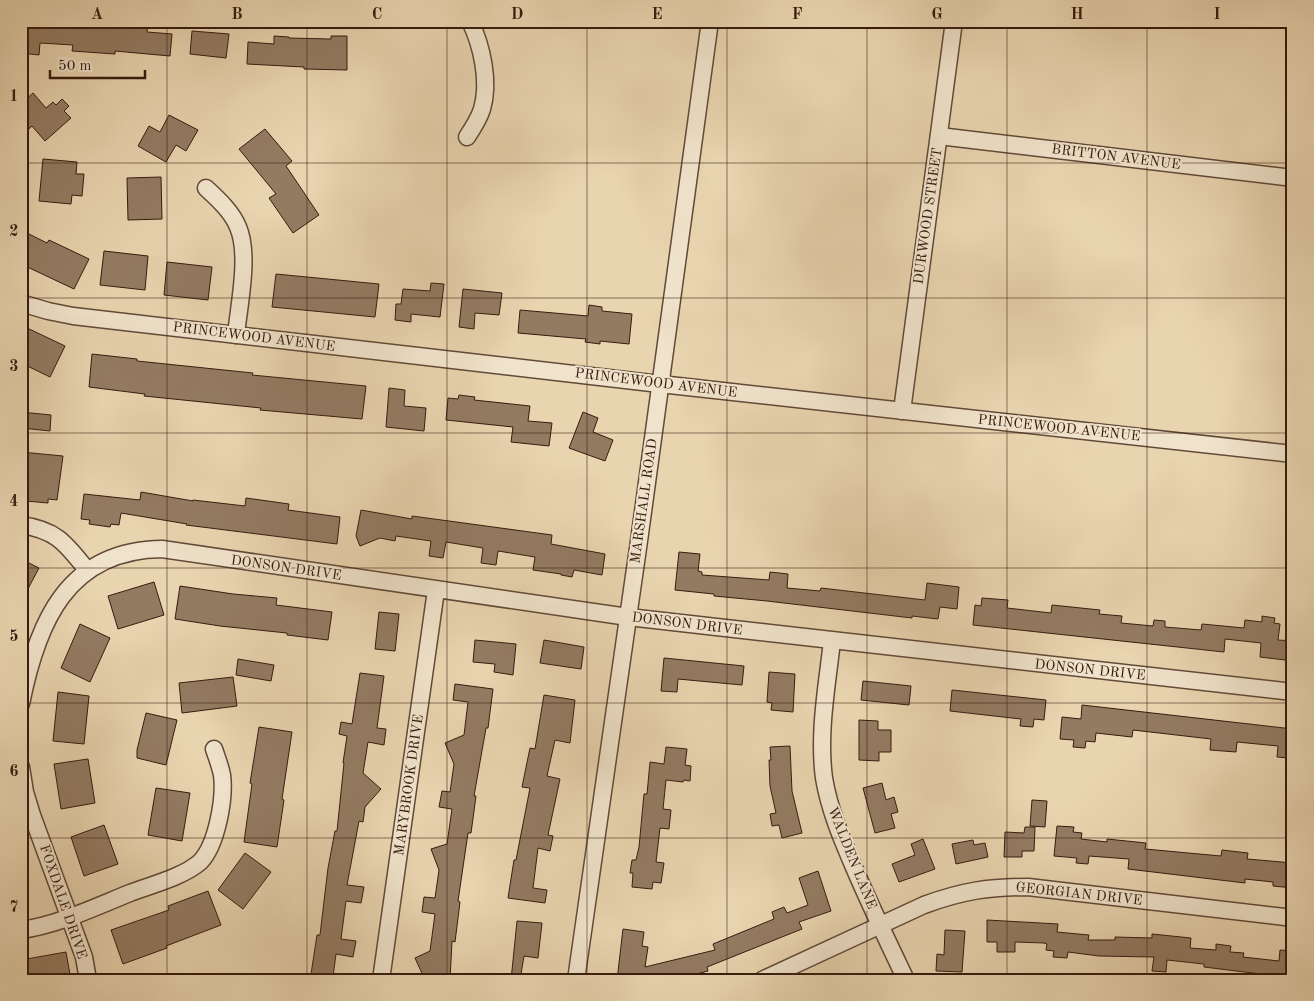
<svg xmlns="http://www.w3.org/2000/svg" width="1314" height="1001" font-family="'Old Standard TT',serif">
	<style>
		.building { fill: #937b62; stroke: #361b0f }
		.lines { fill: none; stroke-linecap: round; stroke-linejoin: round }
		.minor-casing { stroke: #624937; stroke-width: 19 }
		.minor { stroke: #f0e3cb; stroke-width: 16 }
		.grid { fill: none; stroke: #361b0f; stroke-width: 1; stroke-opacity: 0.55 }
		.labels { text-anchor: middle; dominant-baseline: central; stroke-width: 4; stroke-linejoin: round; paint-order: stroke }
		.street-label { font-size: 14px; fill: #361b0f; stroke: #f0e3cb }
		.neatline { fill: none; stroke: #361b0f; stroke-width: 2 }
		.grid-label { font-size: 16px; text-anchor: middle; font-weight: bold; fill: #361b0f }
	</style>
	<rect width="100%" height="100%" fill="#e8d4af"/>
	<filter id="stains"><feTurbulence type="fractalNoise" baseFrequency=".004" numOctaves="4"/><feColorMatrix values="0 0 0 0 .2 0 0 0 0 .09 0 0 0 0 .02 0 0 0 .5 -.17"/></filter>
	<radialGradient id="worn" r=".72"><stop offset=".6" stop-color="#630" stop-opacity="0"/><stop offset="1" stop-color="#630" stop-opacity=".3"/></radialGradient>
	<g class="building">
		<path d="M21,21L75,23V21L102,23V21H113L148,24L147,32L172,34L170,56L115,51V54L72,51L73,45L40,43L39,55L21,53Z"/>
		<path d="M192,31L229,34L226,58L190,54Z"/>
		<path d="M274,36L289,37V38L331,39V36H347V70L304,69V67L247,64L248,42L274,44Z"/>
		<path d="M33,93L46,108L53,102L56,105L62,99L69,106L64,111L71,118L45,141L32,126L21,136V104Z"/>
		<path d="M169,115L198,130L186,151L176,145L166,162L138,146L149,126L160,132Z"/>
		<path d="M265,129L292,161L286,166L319,215L293,233L269,198L276,194L239,149Z"/>
		<path d="M43,159L77,162L76,174H84L82,196L72,195L71,204L39,201Z"/>
		<path d="M161,177L162,219L128,220L127,178Z"/>
		<path d="M21,230L47,243L49,240L89,259L74,289L21,264Z"/>
		<path d="M104,251L148,256L145,290L100,285Z"/>
		<path d="M167,262L212,267L208,300L164,295Z"/>
		<path d="M276,274L379,284L375,317L272,307Z"/>
		<path d="M431,283L444,284L440,317L411,314V322L395,320L396,304H401L403,289L430,291Z"/>
		<path d="M463,289L502,293L499,315L475,313L474,329L459,327Z"/>
		<path d="M589,305L602,307V311L632,314L629,344L600,341V344L585,342L586,339L518,333L520,310L588,316Z"/>
		<path d="M25,327L65,346L50,377L21,363V335Z"/>
		<path d="M92,354L137,359V361L253,373L252,375L366,386L362,419L260,410L261,408L144,396L145,394L89,387Z"/>
		<path d="M389,388L405,390L404,406L426,408L424,431L386,427Z"/>
		<path d="M459,395L475,397L474,400L530,406L528,421L552,423L549,446L511,442L513,427L446,420L448,398L458,399Z"/>
		<path d="M21,412L51,415L50,431L21,428Z"/>
		<path d="M583,412L598,418L593,432L613,440L605,461L569,448Z"/>
		<path d="M21,452L63,456L57,500L48,499V503L26,501V497H21Z"/>
		<path d="M141,492L193,501V500L245,506L246,498L289,504L288,510L340,517L337,544L186,525L187,524L121,513L119,525L111,524L110,527L89,524L90,520L81,519L84,494L140,500Z"/>
		<path d="M361,510L412,519V516L552,535L551,544L605,554L602,575L574,570L572,577L561,575V574L533,570L535,557L498,551L496,565L481,563L483,548L446,542L443,558L429,556L431,541L396,536L395,541L380,538L360,546L356,536Z"/>
		<path d="M679,552L700,554L698,571L702,572V575L769,580L770,572L788,574L787,588L820,591L821,588L925,600L927,583L959,587L957,609L940,607L938,619L912,616V618L767,601L714,596V594L675,590Z"/>
		<path d="M21,559L39,568L21,602Z"/>
		<path d="M154,582L164,615L118,629L108,596Z"/>
		<path d="M180,586L233,594L277,598L276,605L332,612L328,640L287,635V633L220,626L175,619Z"/>
		<path d="M982,598L1008,600L1007,608L1051,613L1052,605L1100,610L1099,614L1122,616L1121,623L1153,626L1154,620L1165,621V627L1201,630L1202,624L1244,628L1245,620L1262,622V616L1275,618L1274,623L1280,624L1278,640L1293,641V661L1260,657L1261,643L1225,639L1224,652L973,625L975,605L981,606Z"/>
		<path d="M379,612L399,614L395,651L375,649Z"/>
		<path d="M80,624L110,638L90,682L61,668Z"/>
		<path d="M475,640L516,644L513,675L494,672L495,664L473,662Z"/>
		<path d="M544,640L584,647L581,669L540,663Z"/>
		<path d="M664,658L744,666L742,685L678,679L677,692L661,691Z"/>
		<path d="M238,659L274,665L271,681L236,675Z"/>
		<path d="M769,672L795,674L793,712L771,710L772,703L767,702Z"/>
		<path d="M360,673L384,676L377,728L386,729L384,745L368,742L363,773L381,789L365,807L363,822L359,821L347,885L364,887L361,903L346,901L341,939L356,941L353,957L336,954L333,977L311,974L317,935H320L328,868L335,831H337L344,763H343L347,736L339,734L341,722L352,724Z"/>
		<path d="M233,677L237,706L182,713L179,683Z"/>
		<path d="M863,681L911,686L909,705L861,700Z"/>
		<path d="M455,684L493,689L488,728H486L474,796H476L471,833H468L458,901L460,902L455,942L452,941L450,980H425L415,958L430,951L435,914L422,912L424,897L435,898L439,870L431,849L447,844L452,809L439,807L442,791L450,792L454,764L445,743L464,735L468,702L453,700Z"/>
		<path d="M952,690L1046,700L1044,720L1034,719L1033,727L1020,726L1021,719L950,711Z"/>
		<path d="M58,692L89,696L84,744L53,741Z"/>
		<path d="M544,695L575,700L570,743L555,740L547,776L560,779L548,835L553,836L550,851L538,848L533,888L547,890L545,903L508,898L514,860H516L530,788L522,787L530,748L535,749Z"/>
		<path d="M1082,705L1293,729V748H1290L1289,758L1277,757L1278,746L1237,742L1236,752L1210,750L1211,739L1133,730L1132,737L1096,733L1095,742L1086,741L1085,748L1073,747L1074,740L1060,739L1062,717L1081,719Z"/>
		<path d="M146,713L177,720L166,765L137,758V750Z"/>
		<path d="M859,720L878,721V730H891V752H879V761L859,760Z"/>
		<path d="M259,727L292,732L282,799L284,800L277,847L244,842L252,784L250,783Z"/>
		<path d="M790,746L792,791L802,833L782,838L779,825L772,826L770,814L776,813L770,786L769,760H771L770,747Z"/>
		<path d="M666,747L687,749L685,765L691,766L690,781L684,780L683,782L666,780L663,809L671,810L669,829L660,828L656,862L664,863L661,883L653,882L652,889L632,887L633,873H630L632,860H636L639,847L644,794H647L650,762L664,764Z"/>
		<path d="M88,759L95,803L61,809L54,764Z"/>
		<path d="M882,783L886,800L894,797L898,812L891,814L895,828L875,833L863,788Z"/>
		<path d="M156,788L190,793L182,841L148,835Z"/>
		<path d="M1032,800L1047,801L1045,827L1030,826Z"/>
		<path d="M104,825L118,864L84,876L71,837Z"/>
		<path d="M1057,826L1074,827L1073,832L1082,833L1081,839L1107,842V839L1146,843L1145,849L1221,856L1222,850L1248,853L1247,859L1293,863V888L1273,886V882L1245,879V883L1128,869L1129,859L1089,856L1088,864L1076,863L1077,858L1054,856Z"/>
		<path d="M1025,827H1035L1034,851H1022V857H1004L1005,832L1024,833Z"/>
		<path d="M923,839L935,869L899,882L892,864L915,855L911,844Z"/>
		<path d="M973,840L974,845L985,843L988,857L956,864L952,844Z"/>
		<path d="M245,853L271,872L243,909L218,890Z"/>
		<path d="M818,871L831,911L799,922L802,929L707,967L708,971L674,980H617L623,929L644,932L642,946L648,947L645,967L715,950L713,944L774,919L772,912L784,907L787,913L808,905L799,878Z"/>
		<path d="M208,891L221,925L166,946L167,948L123,964L111,930L169,910L168,906Z"/>
		<path d="M987,920L1058,924L1057,932L1089,935L1088,940H1115V937L1152,938V934L1191,938L1190,948L1216,950V944L1231,946L1230,952L1244,953L1243,957L1279,961L1280,950L1293,951V978L1204,967V964L1167,960L1166,972L1152,971L1154,957L1099,956L1068,952L1067,958L1053,957L1054,951L1046,950L1047,944L1044,943L1015,942V952H997V942H987Z"/>
		<path d="M517,921L542,923L538,958L524,956L520,980H511Z"/>
		<path d="M945,930L965,931L962,972L936,971L937,954L944,955Z"/>
		<path d="M66,952L71,980H21V960Z"/>
	</g>
	<g class="lines">
		<defs>
			<g id="minor">
				<path d="M939,136L1293,178"/>
				<path d="M467,137C473,128 479,119 482,109C490,82 482,46 470,21"/>
				<path d="M206,188C218,199 232,212 238,227C250,255 239,304 236,335"/>
				<path d="M21,303L48,311L73,316L660,384L1293,454"/>
				<path d="M902,411L954,21"/>
				<path d="M21,525C57,530 66,544 87,570"/>
				<path d="M832,641C827,686 818,733 824,778C830,814 845,846 859,879C874,913 890,946 906,980"/>
				<path d="M21,704C37,623 67,550 162,549L628,617L1293,692"/>
				<path d="M21,767L25,792L32,815L84,957L88,980"/>
				<path d="M21,930C58,925 95,907 130,893C151,885 183,877 200,862C217,845 225,798 222,775C220,765 217,758 214,749"/>
				<path d="M381,980L436,590"/>
				<path d="M576,980L639,541L710,21"/>
				<path d="M762,980L924,905C962,891 988,887 1028,887L1293,918"/>
			</g>
		</defs>
		<use href="#minor" class="minor-casing"/>
		<use href="#minor" class="minor"/>
	</g>
	<path class="grid" d="M167,21V980M307,21V980M447,21V980M587,21V980M727,21V980M867,21V980M1007,21V980M1147,21V980M21,163H1293M21,298H1293M21,433H1293M21,568H1293M21,703H1293M21,838H1293"/>
	<g class="labels">
		<g class="street-label">
			<text transform="translate(1116 157) rotate(7)">BRITTON AVENUE</text>
			<text transform="translate(928 216) rotate(-82)">DURWOOD STREET</text>
			<text transform="translate(254 337) rotate(7)">PRINCEWOOD AVENUE</text>
			<text transform="translate(656 383) rotate(7)">PRINCEWOOD AVENUE</text>
			<text transform="translate(1059 428) rotate(6)">PRINCEWOOD AVENUE</text>
			<text transform="translate(644 501) rotate(-82)">MARSHALL ROAD</text>
			<text transform="translate(286 568) rotate(8)">DONSON DRIVE</text>
			<text transform="translate(687 624) rotate(7)">DONSON DRIVE</text>
			<text transform="translate(1090 670) rotate(6)">DONSON DRIVE</text>
			<text transform="translate(409 785) rotate(-82)">MARYBROOK DRIVE</text>
			<text transform="translate(852 858) rotate(68)">WALDEN LANE</text>
			<text transform="translate(1079 894) rotate(6)">GEORGIAN DRIVE</text>
			<text transform="translate(63 902) rotate(71)">FOXDALE DRIVE</text>
		</g>
	</g>
	<rect width="1314" height="1001" fill="none" stroke="#e8d4af" stroke-width="55"/>
	<path d="M50 70v8h95v-8" fill="none" stroke="#361b0f" stroke-width="2.5"/>
	<text x="58" y="70" font-size="15" fill="#361b0f" stroke="#f0e3cb" stroke-width="4" paint-order="stroke">50 m</text>
	<rect x="28" y="28" width="1258" height="946" class="neatline"/>
	<g class="grid-label">
		<text x="97" y="19">A</text>
		<text x="237" y="19">B</text>
		<text x="377" y="19">C</text>
		<text x="517" y="19">D</text>
		<text x="657" y="19">E</text>
		<text x="797" y="19">F</text>
		<text x="937" y="19">G</text>
		<text x="1077" y="19">H</text>
		<text x="1217" y="19">I</text>
		<text x="14" y="101">1</text>
		<text x="14" y="236">2</text>
		<text x="14" y="371">3</text>
		<text x="14" y="506">4</text>
		<text x="14" y="641">5</text>
		<text x="14" y="776">6</text>
		<text x="14" y="912">7</text>
	</g>
	<rect width="100%" height="100%" filter="url(#stains)"/>
	<rect width="100%" height="100%" fill="url(#worn)"/>
</svg>
